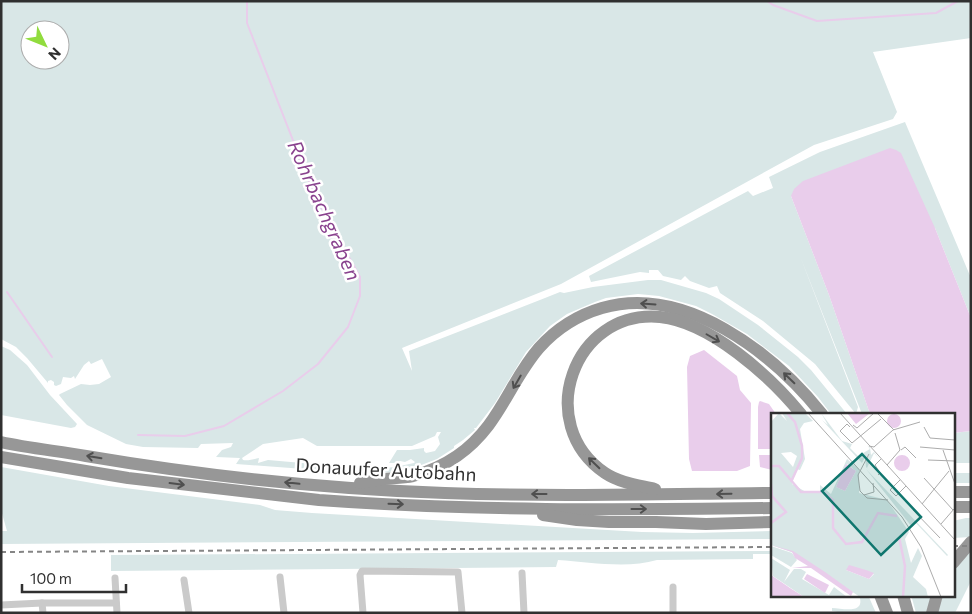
<svg xmlns="http://www.w3.org/2000/svg" width="972" height="614" font-family="Commissioner,sans-serif">
	<style>
		.green { fill: #d9e7e7; fill-rule: evenodd }
		.water { fill: #e9cdeb }
		.lines { fill: none; stroke-linecap: round; stroke-linejoin: round }
		.stream { stroke: #e9cdeb; stroke-width: 2 }
		.minor { stroke: #cacaca; stroke-width: 7 }
		.motorway { stroke: #979797; stroke-width: 12 }
		.rail { stroke: #858585; stroke-width: 2; stroke-dasharray: 5 4; stroke-linecap: butt }
		.oneway { stroke: #4f4f4f }
		.labels { text-anchor: middle; dominant-baseline: central; stroke-width: 5; stroke-linejoin: round; paint-order: stroke }
		.street-label { font-size: 19px; fill: #303030; stroke: #fff }
		.water-label { font-size: 20px; font-style: italic; fill: #89428e; stroke: #fff }
		.inset-river { fill: none; stroke: #e9cdeb; stroke-width: 2.5 }
		.inset-road { fill: none; stroke: #acacac; stroke-width: 1 }
		.view { fill: #0f766e; fill-opacity: 0.15; stroke: #0f766e; stroke-width: 2.5 }
		.inset-edge { fill: none; stroke: #303030; stroke-width: 2.5 }
	</style>
	<rect width="100%" height="100%" fill="#fff"/>
	<g class="green">
		<path d="M1,1H971V38L873,52L897,112L893,119L814,145L561,284L402,348L412,371L409,351L545,298L560,292L564,293L593,287L648,280H661L706,293L719,299L758,325L798,357L811,370L847,414H831L818,397L789,366L747,334L712,314L696,306L659,296L638,294L606,298L595,302L567,314L550,326L526,352L495,403L476,428H474L475,430L463,440L454,446V448L437,459L416,467L396,472L368,473L344,472L236,464L240,458L216,457L222,450L231,447L233,443L201,444L198,448L143,447L126,444L87,425L67,405L59,395L60,394L81,384L90,385L99,384L111,377L102,359L91,364L89,361L84,365L75,379L74,376L71,378L63,377L61,384L56,386L54,385V382L51,380L48,381V383L27,358L16,347L1,339ZM30,30H60V60H30ZM437,432H441L438,437L440,444L435,451L426,453L424,451V448L410,450H397L389,463H397L400,461L405,462L411,459L415,462L414,463L395,467L371,469L268,460L258,463L259,458C254,459 248,461 243,460L242,458L263,444L303,438L317,446H412L435,436Z"/>
		<path d="M905,122L971,278V318L935,228L791,196L829,295L870,414H862L800,256L858,407L856,414L815,364L763,321L720,293L717,286L709,288L690,281L685,276L681,280L663,276L658,270H649V273L640,272L591,282L589,276L731,200L748,191L753,196L773,188L769,177L820,152Z"/>
		<path d="M1,346L10,350L27,365L50,395L77,424L75,427L71,428L1,415Z"/>
		<path d="M971,431V463H953V433Z"/>
		<path d="M1,467L109,486L260,505L275,510L312,513L642,532L693,533L772,531V539L1,544V531H7L1,510Z"/>
		<rect x="953" y="473" width="18" height="10"/>
		<path d="M966,518H971V537L953,538V521Z"/>
		<path d="M971,550V581L955,613H937L943,595H953C953,573 952,565 971,550Z"/>
		<path d="M772,551V554H753V559L657,560C627,569 589,562 558,560L556,567L111,571V555Z"/>
		<path d="M859,595H868L876,613H844L832,611V608C845,609 866,614 859,595Z"/>
		<path d="M911,595H932L926,613H916Z"/>
	</g>
	<g class="water">
		<path d="M890,148L896,150L901,153L935,228L971,318V431L953,433V414H870L829,295L791,196L794,189L803,181Z"/>
		<path d="M704,350L737,376L740,390L751,403L750,466L737,471H692L689,459L687,367L690,356Z"/>
		<path d="M760,401L769,404L776,414H772V449H758V407L759,402Z"/>
		<path d="M759,455H772V470L760,467Z"/>
	</g>
	<g class="lines">
		<g class="stream">
			<path d="M767,1L773,5L817,21L936,13L958,1"/>
			<path d="M7,292L52,357"/>
			<path d="M138,435L185,436L224,426L283,391L318,364L348,327L360,296V277L314,194L247,23V1"/>
		</g>
		<g class="minor">
			<path d="M522,573L524,613"/>
			<path d="M280,577L284,613"/>
			<path d="M115,578L117,613"/>
			<path d="M184,580L189,613"/>
			<path d="M42,603L43,613"/>
			<path d="M1,605L42,603H116"/>
			<path d="M363,613L360,575L362,571L458,572L462,613"/>
			<path d="M673,613V587"/>
		</g>
		<g class="motorway">
			<path d="M1,442C29,448 58,451 86,456C204,476 325,489 445,493C554,497 663,494 772,493"/>
			<path d="M1,457L128,478L319,500C470,511 621,510 772,508"/>
			<path d="M360,483C368,482 375,480 383,479C393,478 403,478 413,476C428,472 444,465 457,456C500,426 508,384 539,348C556,329 578,315 602,308C685,284 773,353 822,414"/>
			<path d="M655,489C638,485 620,483 605,473C533,424 573,309 660,317C710,322 770,376 801,414"/>
			<path d="M953,492H971"/>
			<path d="M953,507H971"/>
			<path d="M543,515L577,520L609,522H656L706,524L772,522"/>
			<path d="M953,563L971,542"/>
			<path d="M880,595L887,613"/>
			<path d="M903,595L908,613"/>
			<path d="M932,613L937,595"/>
		</g>
		<g class="rail">
			<path d="M953,546H971"/>
			<path d="M1,552L772,547"/>
		</g>
	</g>
	<defs><path id="oneway-shaft" d="M-6 0H5M1.5-3L5.5 0L1.5 3" fill="none" stroke-width="1.6" stroke-linecap="round" stroke-linejoin="round" transform="scale(1.25)"/></defs>
	<g class="oneway">
		<use href="#oneway-shaft" transform="translate(648 304) rotate(-176)"/>
		<use href="#oneway-shaft" transform="translate(713 338) rotate(30)"/>
		<use href="#oneway-shaft" transform="translate(789 378) rotate(-136)"/>
		<use href="#oneway-shaft" transform="translate(517 382) rotate(120)"/>
		<use href="#oneway-shaft" transform="translate(94 457) rotate(-171)"/>
		<use href="#oneway-shaft" transform="translate(594 463) rotate(-136)"/>
		<use href="#oneway-shaft" transform="translate(292 483) rotate(-174)"/>
		<use href="#oneway-shaft" transform="translate(177 484) rotate(7)"/>
		<use href="#oneway-shaft" transform="translate(539 494) rotate(-180)"/>
		<use href="#oneway-shaft" transform="translate(724 494) rotate(179)"/>
		<use href="#oneway-shaft" transform="translate(396 504) rotate(2)"/>
		<use href="#oneway-shaft" transform="translate(639 509)"/>
	</g>
	<g class="labels">
		<g class="street-label">
			<text transform="translate(386 469) rotate(3)">Donauufer Autobahn</text>
		</g>
		<g class="water-label">
			<text transform="translate(325 210) rotate(66)">Rohrbachgraben</text>
		</g>
	</g>
	<g transform="translate(771 413)">
		<rect width="184" height="184" fill="#fff"/>
		<path d="M8,0L16,8L11,0H34L42,8L33,10L29,16L34,46L29,57L25,56L21,71L35,79L49,78V72L60,81L76,46L88,56V80L116,87L138,119L134,126L140,150L147,135L151,143L142,164L155,176L157,184H89L23,140L0,132V9ZM20,39L26,43L22,54L10,40ZM76,51L85,58L74,78L65,74ZM90,156L103,161L98,166L75,157ZM50,0L71,28L81,31L79,35L87,43L99,36L96,32L99,35L100,42L103,39L108,46L103,40L96,55L139,101L95,54L94,43L88,45L94,44L91,50L51,7L57,12ZM95,56L177,142L176,143L144,109L141,114ZM0,133L21,140L26,147L20,154L0,142ZM0,145L19,157L13,169L23,156H30L35,159L31,166L58,182L63,174L76,184H33L2,163Z" fill="#d9e7e7" fill-rule="evenodd"/>
		<path d="M76,0H99L85,11ZM116 8a7 7 0 1 1 14 0a7 7 0 1 1-14 0ZM123 50a8 8 0 1 1 16 0a8 8 0 1 1-16 0ZM75,51L85,58L74,78L65,74ZM0,132L22,138L54,159L82,179L80,183L40,155H21L37,153L24,145L21,139ZM78,152L95,157L103,160L98,166L75,157ZM36,161L58,172L54,180L33,166ZM0,162L19,175L33,184H0Z" fill="#e9cdeb"/>
		<path class="inset-river" d="M16,0L24,9L31,33V45L20,69M0,53H8L30,79H52L62,87V115L75,131L91,129L107,100L126,103M0,71L1,83L15,99L0,110M128,124L134,153L132,184"/>
		<path class="inset-road" d="M37,0L131,104L150,134L170,184M69,0L184,127M106,0L123,17M82,12L86,15L103,0M79,14L76,11L69,18L81,30L110,6M153,14L159,25L184,27M98,33L103,34L122,17L149,9M149,34L184,37M130,37L134,34L145,45M172,37L184,71M98,41L87,62L89,78L96,85L117,87M157,47L184,48M116,52L129,37L124,20M107,62L109,60L104,52L110,46M153,65L182,97M129,67L119,77L125,83L135,73M93,82L103,79L102,70M151,91L178,58M142,97L169,125M170,111L183,96"/>
		<path class="view" d="M91,41L150,104L110,142L51,78Z"/>
		<rect width="184" height="184" class="inset-edge"/>
	</g>
	<rect width="972" height="614" fill="none" stroke="#303030" stroke-width="5"/>
	<g transform="translate(45 45) rotate(133)"><circle r="24" fill="#ffffff" stroke="#acacac"/>
	<path d="M0-4L9 19L0 12L-9 19Z" fill="#91dc3e"/>
	<text y="-8" font-size="14" font-weight="bold" text-anchor="middle" fill="#303030">N</text>
	</g>
	<path d="M22 584v8h104v-8" fill="none" stroke="#303030" stroke-width="2.5"/>
	<text x="30" y="584" font-size="15" fill="#303030" stroke="#ffffff" stroke-width="4" paint-order="stroke">100 m</text>
</svg>
